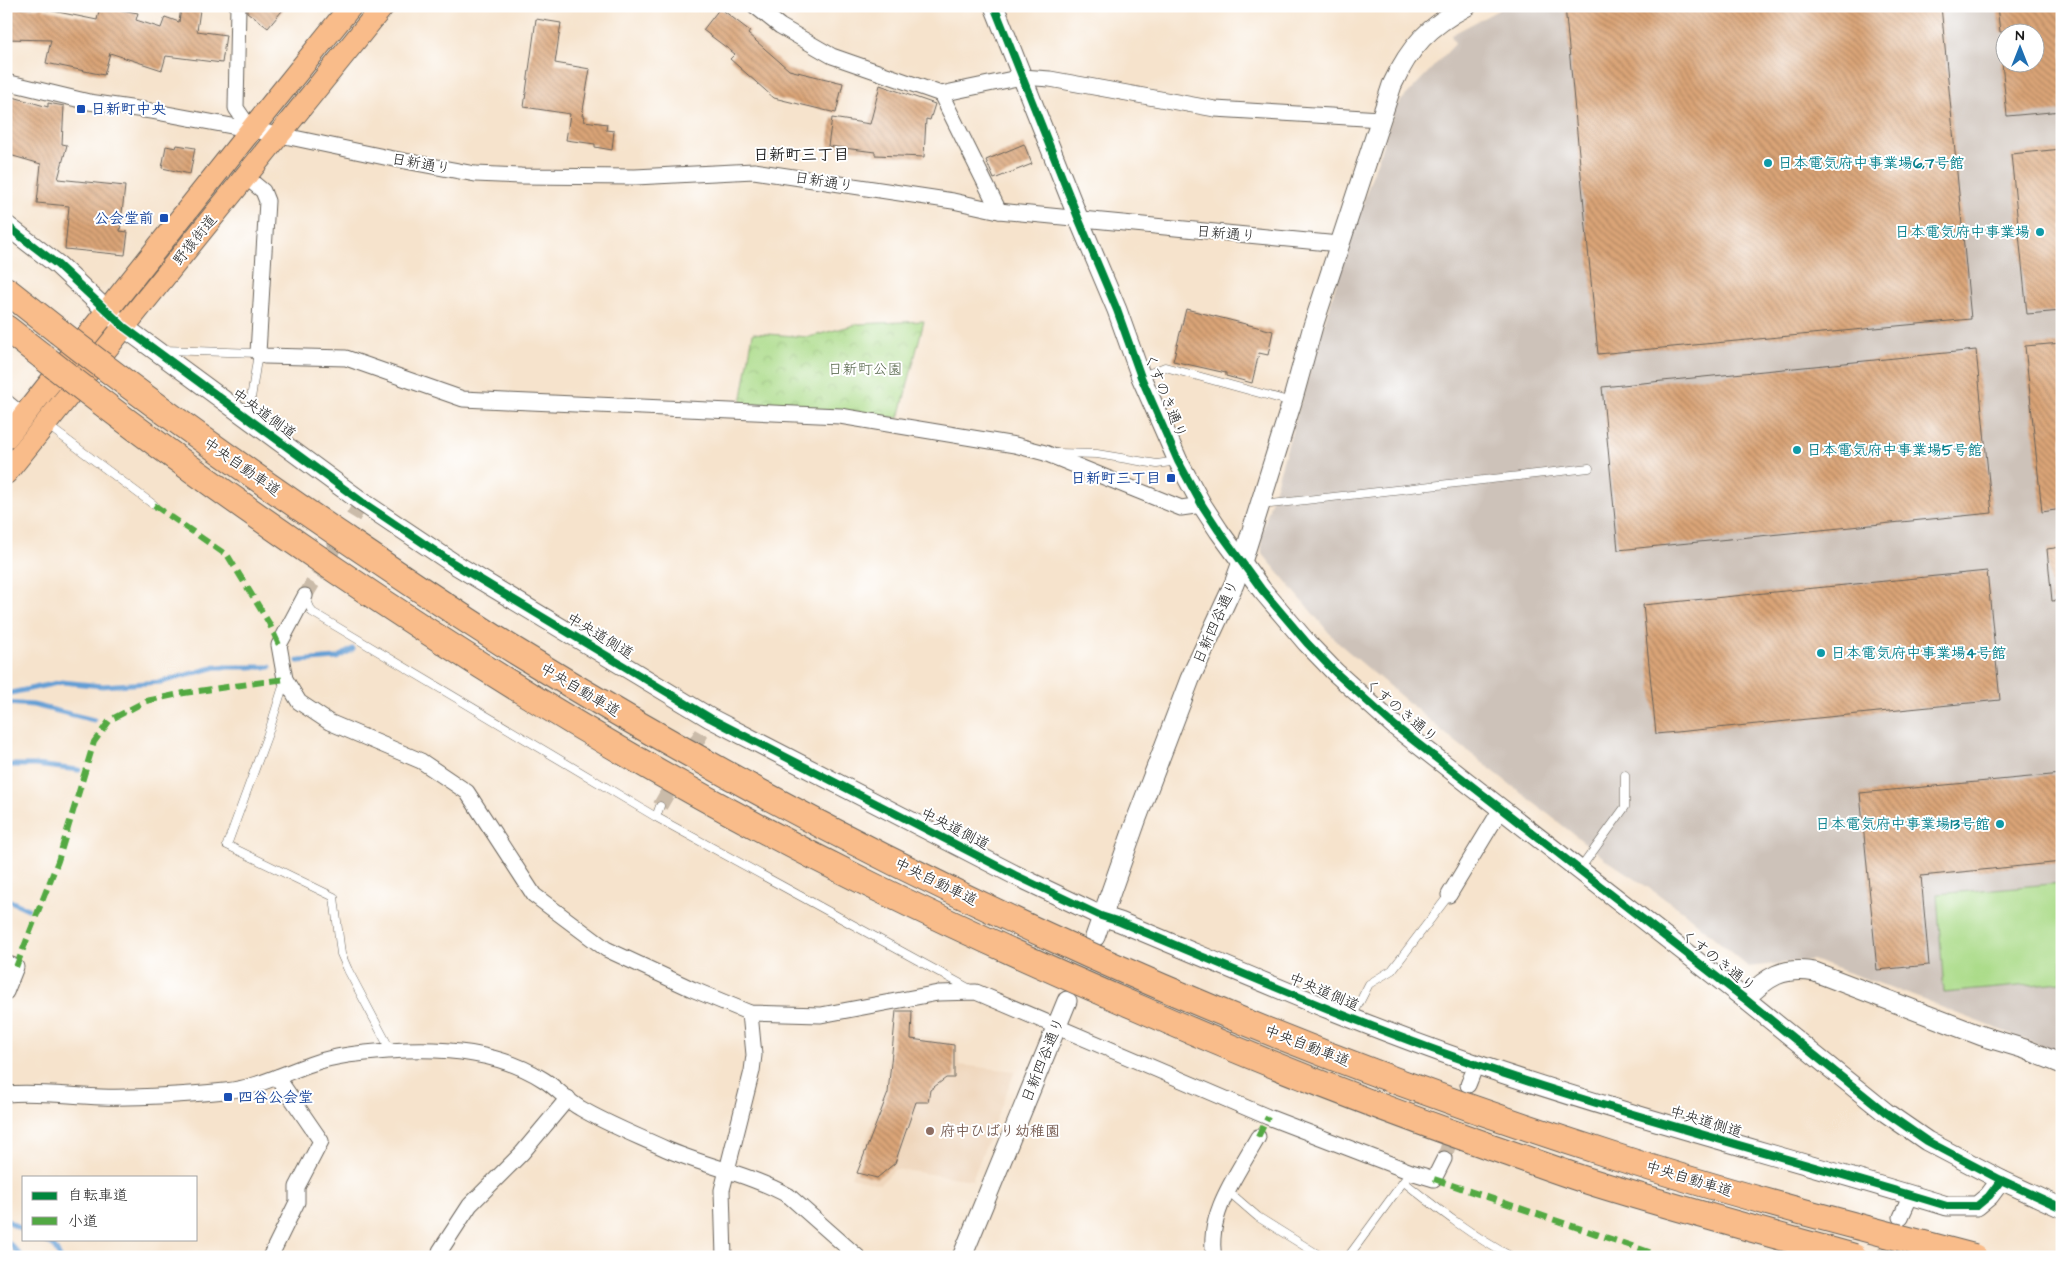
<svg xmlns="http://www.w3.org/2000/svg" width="2068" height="1263" font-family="'Architects Daughter','Klee One',sans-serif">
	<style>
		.built { fill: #efd6bb }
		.industrial { fill: #cdc2b9; fill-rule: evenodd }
		.park { fill: url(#park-crowns); stroke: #647c52 }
		.garden { fill: #abdb89; stroke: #647c52 }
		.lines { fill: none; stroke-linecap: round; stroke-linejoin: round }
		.stream { stroke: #649ed4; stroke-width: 5 }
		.building { fill: url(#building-back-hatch) }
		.minor-tunnel { stroke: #cabba9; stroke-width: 15; stroke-dasharray: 15 8; stroke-linecap: butt }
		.service-casing { stroke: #68625a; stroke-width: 9 }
		.minor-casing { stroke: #68625a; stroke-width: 17 }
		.tertiary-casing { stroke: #68625a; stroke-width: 21 }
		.primary-casing { stroke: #68625a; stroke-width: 24 }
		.motorway-casing { stroke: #68625a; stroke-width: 28 }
		.service { stroke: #fff; stroke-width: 8 }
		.minor { stroke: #fff; stroke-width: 15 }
		.tertiary { stroke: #fff; stroke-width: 19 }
		.primary { stroke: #f9bc8a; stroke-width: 22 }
		.motorway { stroke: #f9bc8a; stroke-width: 26 }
		.motorway-bridge-casing { stroke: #68625a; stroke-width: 28; stroke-linecap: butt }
		.motorway-bridge { stroke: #f9bc8a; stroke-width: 26 }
		.quiet { stroke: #52a943; stroke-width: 6; stroke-dasharray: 12 6; stroke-linecap: butt }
		.cycleway-casing { stroke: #fff; stroke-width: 11 }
		.cycleway { stroke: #00873e; stroke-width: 8 }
		.transit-dot { fill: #1a4fb4; stroke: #fff; stroke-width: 2 }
		.culture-dot { fill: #0f9aa8; stroke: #fff; stroke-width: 2 }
		.education-dot { fill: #8d6e63; stroke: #fff; stroke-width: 2 }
		.labels { text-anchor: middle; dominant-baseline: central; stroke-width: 4; stroke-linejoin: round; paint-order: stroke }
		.transit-label { font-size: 15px; font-weight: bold; fill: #164399; stroke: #fff; text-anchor: start }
		.culture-label { font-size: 15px; font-weight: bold; fill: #0d838f; stroke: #fff; text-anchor: start }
		.street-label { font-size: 15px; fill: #1c1c1c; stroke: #fff }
		.park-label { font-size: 15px; fill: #4e5f42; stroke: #fff }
		.education-label { font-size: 15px; font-weight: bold; fill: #785e54; stroke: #fff; text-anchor: start }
		.neighbourhood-label { font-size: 16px; font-weight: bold; fill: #1c1c1c; stroke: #fff }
	</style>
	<defs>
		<pattern id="park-crowns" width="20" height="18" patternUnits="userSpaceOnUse" patternTransform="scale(1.25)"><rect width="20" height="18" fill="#abdb89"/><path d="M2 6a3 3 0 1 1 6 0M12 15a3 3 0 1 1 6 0" fill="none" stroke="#93bb76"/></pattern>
		<pattern id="building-back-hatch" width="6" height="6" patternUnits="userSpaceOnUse" patternTransform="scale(1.25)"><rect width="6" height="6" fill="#daa477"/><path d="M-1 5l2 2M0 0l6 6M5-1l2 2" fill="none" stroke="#b08561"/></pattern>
	</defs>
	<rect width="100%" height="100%" fill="#fff"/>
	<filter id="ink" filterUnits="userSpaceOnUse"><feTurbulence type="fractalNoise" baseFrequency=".02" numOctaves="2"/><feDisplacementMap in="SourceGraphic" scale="10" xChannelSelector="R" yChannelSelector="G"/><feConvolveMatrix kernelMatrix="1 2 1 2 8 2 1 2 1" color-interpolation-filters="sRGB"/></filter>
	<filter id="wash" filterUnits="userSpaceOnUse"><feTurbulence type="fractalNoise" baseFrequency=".0096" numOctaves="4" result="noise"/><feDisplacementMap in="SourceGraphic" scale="20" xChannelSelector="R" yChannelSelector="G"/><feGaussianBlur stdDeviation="1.12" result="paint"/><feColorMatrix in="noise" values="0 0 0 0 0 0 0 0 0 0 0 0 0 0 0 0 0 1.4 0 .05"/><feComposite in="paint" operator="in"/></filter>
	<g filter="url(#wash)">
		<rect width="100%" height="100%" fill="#f6e3cc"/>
		<path class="built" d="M915,1003L912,1036L957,1042L959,1065L1015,1071L972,1180L895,1169L880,1184L851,1177L885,1092L893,1008Z"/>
		<path class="industrial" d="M1506,6H2062V1054L1895,989L1812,960L1748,967L1683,911L1604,858L1442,731L1336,641L1262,553L1261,535L1341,267L1396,106L1455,44L1451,35ZM2006,32H2036V62H2006Z"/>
		<path class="park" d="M924,321L899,418L741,403L753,333L809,337L858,324Z"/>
		<path class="garden" d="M2062,883V982L1944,993L1937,894Z"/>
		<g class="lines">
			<g class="stream">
				<path d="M298,661L337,658L353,649"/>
				<path d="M6,694L62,682L102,686L161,682L216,667H270"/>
				<path d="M6,703L33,705L94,720"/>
				<path d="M6,765H35L79,770"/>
				<path d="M6,899L28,909"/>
				<path d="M6,1220L24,1231"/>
				<path d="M41,1239L53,1245L60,1257"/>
				<path d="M6,1240L22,1257"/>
			</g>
		</g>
		<g id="blocks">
			<g class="building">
				<path d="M100,6L138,13L136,20L161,28L165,17L179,22L181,8L200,10L197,31L226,35L222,63L166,56L162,70L110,53L104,75L46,63L51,40L6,39V8H43V9L97,20Z"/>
				<path d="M247,6H286L268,28L247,12Z"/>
				<path d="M1565,6H1941L1971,319L1598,354Z"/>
				<path d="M1997,6H2062V111L2007,116L2002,62H2036V32H2000Z"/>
				<path d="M720,8L750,31L748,34L789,70L843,83L836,113L774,98L730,59L735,54L703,30Z"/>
				<path d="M536,19L561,23L555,63L590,69L582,116H585L584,121L607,124L606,130L614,131L612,150L595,147V144L566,140L570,114L524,107Z"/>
				<path d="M880,85L935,104L930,120L926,119L924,157L875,155V152L828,146L832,118L870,124Z"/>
				<path d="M6,95L48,107V103L64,106L62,144L67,145L58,179L125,186L120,231L128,232L125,255L65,249L69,206L37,203L41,164L6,154Z"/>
				<path d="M1024,144L1032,164L994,179L986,160Z"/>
				<path d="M177,145L195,148L190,174L162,168L166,146L176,148Z"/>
				<path d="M2062,149V311L2027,314L2011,154Z"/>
				<path d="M1186,309L1273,331L1268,355L1259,353L1252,383L1226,376V373L1173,361Z"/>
				<path d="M2062,343V509L2042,512L2025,346Z"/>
				<path d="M1976,350L1992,513L1618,550L1602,387Z"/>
				<path d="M2062,547V600L2052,601L2047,549Z"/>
				<path d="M1987,571L2000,700L1656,734L1643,605Z"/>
				<path d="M2062,774V862L1921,876L1929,965L1877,970L1860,793Z"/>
				<path d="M896,1011H912L911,1039L954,1045V1078H946L930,1090L928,1102H916L895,1163L877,1178L857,1173L888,1093Z"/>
			</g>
		</g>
	</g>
	<g filter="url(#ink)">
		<use href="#blocks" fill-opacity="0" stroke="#68625a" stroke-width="1"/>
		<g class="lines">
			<g class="minor-tunnel">
				<path d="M305,596L362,502"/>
				<path d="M660,806L710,718"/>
				<path d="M1444,1159L1464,1098"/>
				<path d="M1883,1257L1895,1231"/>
			</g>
			<defs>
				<g id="service">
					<path d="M163,350L258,353L248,418"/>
					<path d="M1141,377L1165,367L1292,402"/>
					<path d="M47,425L154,505"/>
					<path d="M1057,453L1097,454L1157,464L1177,461"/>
					<path d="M1261,505L1589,468"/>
					<path d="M305,596L312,612L656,817L660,806"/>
					<path d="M285,680L270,728L227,845L334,897L341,954L348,970L391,1051"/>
					<path d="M656,817L972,990"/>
					<path d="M1580,869L1625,807V775"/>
					<path d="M1352,1017L1369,984L1392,970L1449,895"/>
					<path d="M1404,1182C1439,1210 1472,1236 1512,1257"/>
					<path d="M1228,1191L1258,1217L1322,1257"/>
					<path d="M1348,1257L1406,1178"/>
				</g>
				<g id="minor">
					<path d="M238,6L236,108L251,130"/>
					<path d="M755,6L780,26L832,56L941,94L1022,77L1050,79L1215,109L1381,119"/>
					<path d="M6,82L89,102L151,111L280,135L389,158L475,174L521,176L635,177L754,171L953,201L999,211L1339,244"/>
					<path d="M941,94L999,211"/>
					<path d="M246,177L263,191L267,201L258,353L265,356L346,358L463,399L840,416L1015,445L1045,453L1181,508L1202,505"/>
					<path d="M6,402L23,416"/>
					<path d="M305,596L279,645L285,679L299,702L329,722L421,761L467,792L534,895L606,949L692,989L750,1013L821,1015L938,993L976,992L1268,1117L1411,1172L1434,1179L1444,1159"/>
					<path d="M1449,895L1501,809"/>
					<path d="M6,963L16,967L6,992"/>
					<path d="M1468,1085L1476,1065"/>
					<path d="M6,1094C38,1091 69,1096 101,1097C142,1098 184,1095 225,1091C256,1088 282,1074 311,1064C336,1055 363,1053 389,1051C441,1047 499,1051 544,1080C557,1088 567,1101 580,1108C607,1124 638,1136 666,1149C707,1167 750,1174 789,1196L858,1257"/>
					<path d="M1901,1217L1911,1195"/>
					<path d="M270,1257L297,1202V1187L321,1141L277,1077"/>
					<path d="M440,1257V1251L470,1205L522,1153L568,1098"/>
					<path d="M724,1257L722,1190L752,1071L754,1055L750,1013"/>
					<path d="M1214,1257C1206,1214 1238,1173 1258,1137"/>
				</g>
				<g id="tertiary">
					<path d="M994,6L1079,220L1117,310L1141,377L1178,461L1202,505L1219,531L1262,590L1307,643L1335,672L1395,726L1745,999L1885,1112L1927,1141L2001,1180L2062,1208"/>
					<path d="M6,225L58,265L124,327L362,502L453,563L710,718L1015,875L1101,916L1120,922C1238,971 1355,1023 1475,1064C1630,1117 1790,1158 1947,1206H1977L1989,1196L2001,1180"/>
					<path d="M1095,937L1137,818L1190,679L1234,584L1242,562L1292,402L1313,326L1392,85C1410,46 1429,26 1467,6"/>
					<path d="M1745,999C1767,977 1783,966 1815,972L1982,1036L2025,1049L2062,1064"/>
					<path d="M962,1257L1067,1001"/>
				</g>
				<g id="primary">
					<path d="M6,438L251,130L351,6"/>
					<path d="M6,473L383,6"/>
				</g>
				<g id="motorway">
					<path d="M6,290L58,331"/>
					<path d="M6,328L42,356"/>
				</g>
			</defs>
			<use href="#service" class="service-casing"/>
			<use href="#minor" class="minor-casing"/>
			<use href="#tertiary" class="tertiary-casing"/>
			<use href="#primary" class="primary-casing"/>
			<use href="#motorway" class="motorway-casing"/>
			<use href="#service" class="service"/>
			<use href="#minor" class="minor"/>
			<use href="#tertiary" class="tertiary"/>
			<use href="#primary" class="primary"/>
			<use href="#motorway" class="motorway"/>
			<defs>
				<g id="motorway-bridge">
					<path d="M58,331C148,402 242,468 337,533C396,573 456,614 517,652C856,861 1231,1034 1611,1155C1730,1194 1852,1225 1974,1257"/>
					<path d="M42,356C135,430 233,500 331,567C503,684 682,792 869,884C958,928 1048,969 1139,1008C1254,1059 1372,1105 1491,1147C1527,1159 1562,1173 1598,1184C1682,1210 1768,1233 1854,1257"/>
				</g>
			</defs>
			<use href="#motorway-bridge" class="motorway-bridge-casing"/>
			<use href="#motorway-bridge" class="motorway-bridge"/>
			<g class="quiet">
				<path d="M154,505L228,556L269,623L279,645"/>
				<path d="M16,967L58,861L94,742L110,720L146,701L184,693L285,679"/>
				<path d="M1258,1137L1268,1117"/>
				<path d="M1434,1179L1664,1257"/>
			</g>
			<defs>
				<g id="cycleway">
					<path d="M994,6L1079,220L1117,310L1141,377L1178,461L1202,505L1219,531L1262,590L1307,643L1335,672L1395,726L1745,999L1885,1112L1927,1141L2001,1180L2062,1208"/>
					<path d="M6,225L58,265L124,327L362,502L453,563L710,718L1015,875L1101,916L1120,922C1238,971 1355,1023 1475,1064C1630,1117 1790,1158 1947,1206H1977L1989,1196L2001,1180"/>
				</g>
			</defs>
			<use href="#cycleway" class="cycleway-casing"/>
			<use href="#cycleway" class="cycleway"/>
		</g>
	</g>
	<g class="transit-dot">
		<rect x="76" y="104" width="10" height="10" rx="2.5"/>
		<rect x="159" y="213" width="10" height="10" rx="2.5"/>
		<rect x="1166" y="473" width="10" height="10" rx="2.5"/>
		<rect x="223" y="1092" width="10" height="10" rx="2.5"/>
	</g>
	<g class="culture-dot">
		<circle cx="1768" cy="163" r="5"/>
		<circle cx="2040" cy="232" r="5"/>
		<circle cx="1797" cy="450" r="5"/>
		<circle cx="1821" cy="653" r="5"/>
		<circle cx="2000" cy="824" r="5"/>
	</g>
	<circle class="education-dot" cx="930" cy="1131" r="5"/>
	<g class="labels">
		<g class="transit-label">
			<text x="91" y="109">日新町中央</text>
			<text x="154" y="218" text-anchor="end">公会堂前</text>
			<text x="1161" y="478" text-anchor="end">日新町三丁目</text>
			<text x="238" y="1097">四谷公会堂</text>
		</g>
		<g class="culture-label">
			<text x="1778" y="163">日本電気府中事業場6,7号館</text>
			<text x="2030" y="232" text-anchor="end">日本電気府中事業場</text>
			<text x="1807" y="450">日本電気府中事業場5号館</text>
			<text x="1831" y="653">日本電気府中事業場4号館</text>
			<text x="1990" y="824" text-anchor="end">日本電気府中事業場13号館</text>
		</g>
		<g class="street-label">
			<text transform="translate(421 164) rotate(10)">日新通り</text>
			<text transform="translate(824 182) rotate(9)">日新通り</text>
			<text transform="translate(1226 234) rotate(5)">日新通り</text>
			<text transform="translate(195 240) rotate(-51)">野猿街道</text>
			<text transform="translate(1165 396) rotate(68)">くすのき通り</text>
			<text transform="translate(264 414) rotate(36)">中央道側道</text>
			<text transform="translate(242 467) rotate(35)">中央自動車道</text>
			<text transform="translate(1216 622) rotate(-66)">日新四谷通り</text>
			<text transform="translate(600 636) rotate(31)">中央道側道</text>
			<text transform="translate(580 690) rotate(31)">中央自動車道</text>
			<text transform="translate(1401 711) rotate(40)">くすのき通り</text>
			<text transform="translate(955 829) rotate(27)">中央道側道</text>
			<text transform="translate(936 882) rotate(26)">中央自動車道</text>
			<text transform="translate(1718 961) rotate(38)">くすのき通り</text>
			<text transform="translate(1324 992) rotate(23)">中央道側道</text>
			<text transform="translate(1307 1046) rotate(21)">中央自動車道</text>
			<text transform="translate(1043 1060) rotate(-68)">日新四谷通り</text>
			<text transform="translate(1706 1122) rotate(17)">中央道側道</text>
			<text transform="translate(1689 1179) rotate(17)">中央自動車道</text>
		</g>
		<g class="park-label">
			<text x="865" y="369">日新町公園</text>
		</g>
		<g class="education-label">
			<text x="940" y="1131">府中ひばり幼稚園</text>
		</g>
		<g class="neighbourhood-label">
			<text x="801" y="155">日新町三丁目</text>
		</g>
	</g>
	<rect width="2068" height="1263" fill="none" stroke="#fff" stroke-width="25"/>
	<rect x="22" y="1176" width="175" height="65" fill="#ffffff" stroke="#a4a4a4"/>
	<rect x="32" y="1192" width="25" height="8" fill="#00873e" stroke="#a4a4a4"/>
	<text x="68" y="1200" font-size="15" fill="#1c1c1c">自転車道</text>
	<rect x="32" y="1217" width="25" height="8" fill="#52a943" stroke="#a4a4a4"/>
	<text x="68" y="1226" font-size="15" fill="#1c1c1c">小道</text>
	<g transform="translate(2020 48)"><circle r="24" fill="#ffffff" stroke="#a4a4a4"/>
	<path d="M0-4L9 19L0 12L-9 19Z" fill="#1f6fb2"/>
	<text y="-8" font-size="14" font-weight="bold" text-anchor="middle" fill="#1c1c1c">N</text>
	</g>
</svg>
